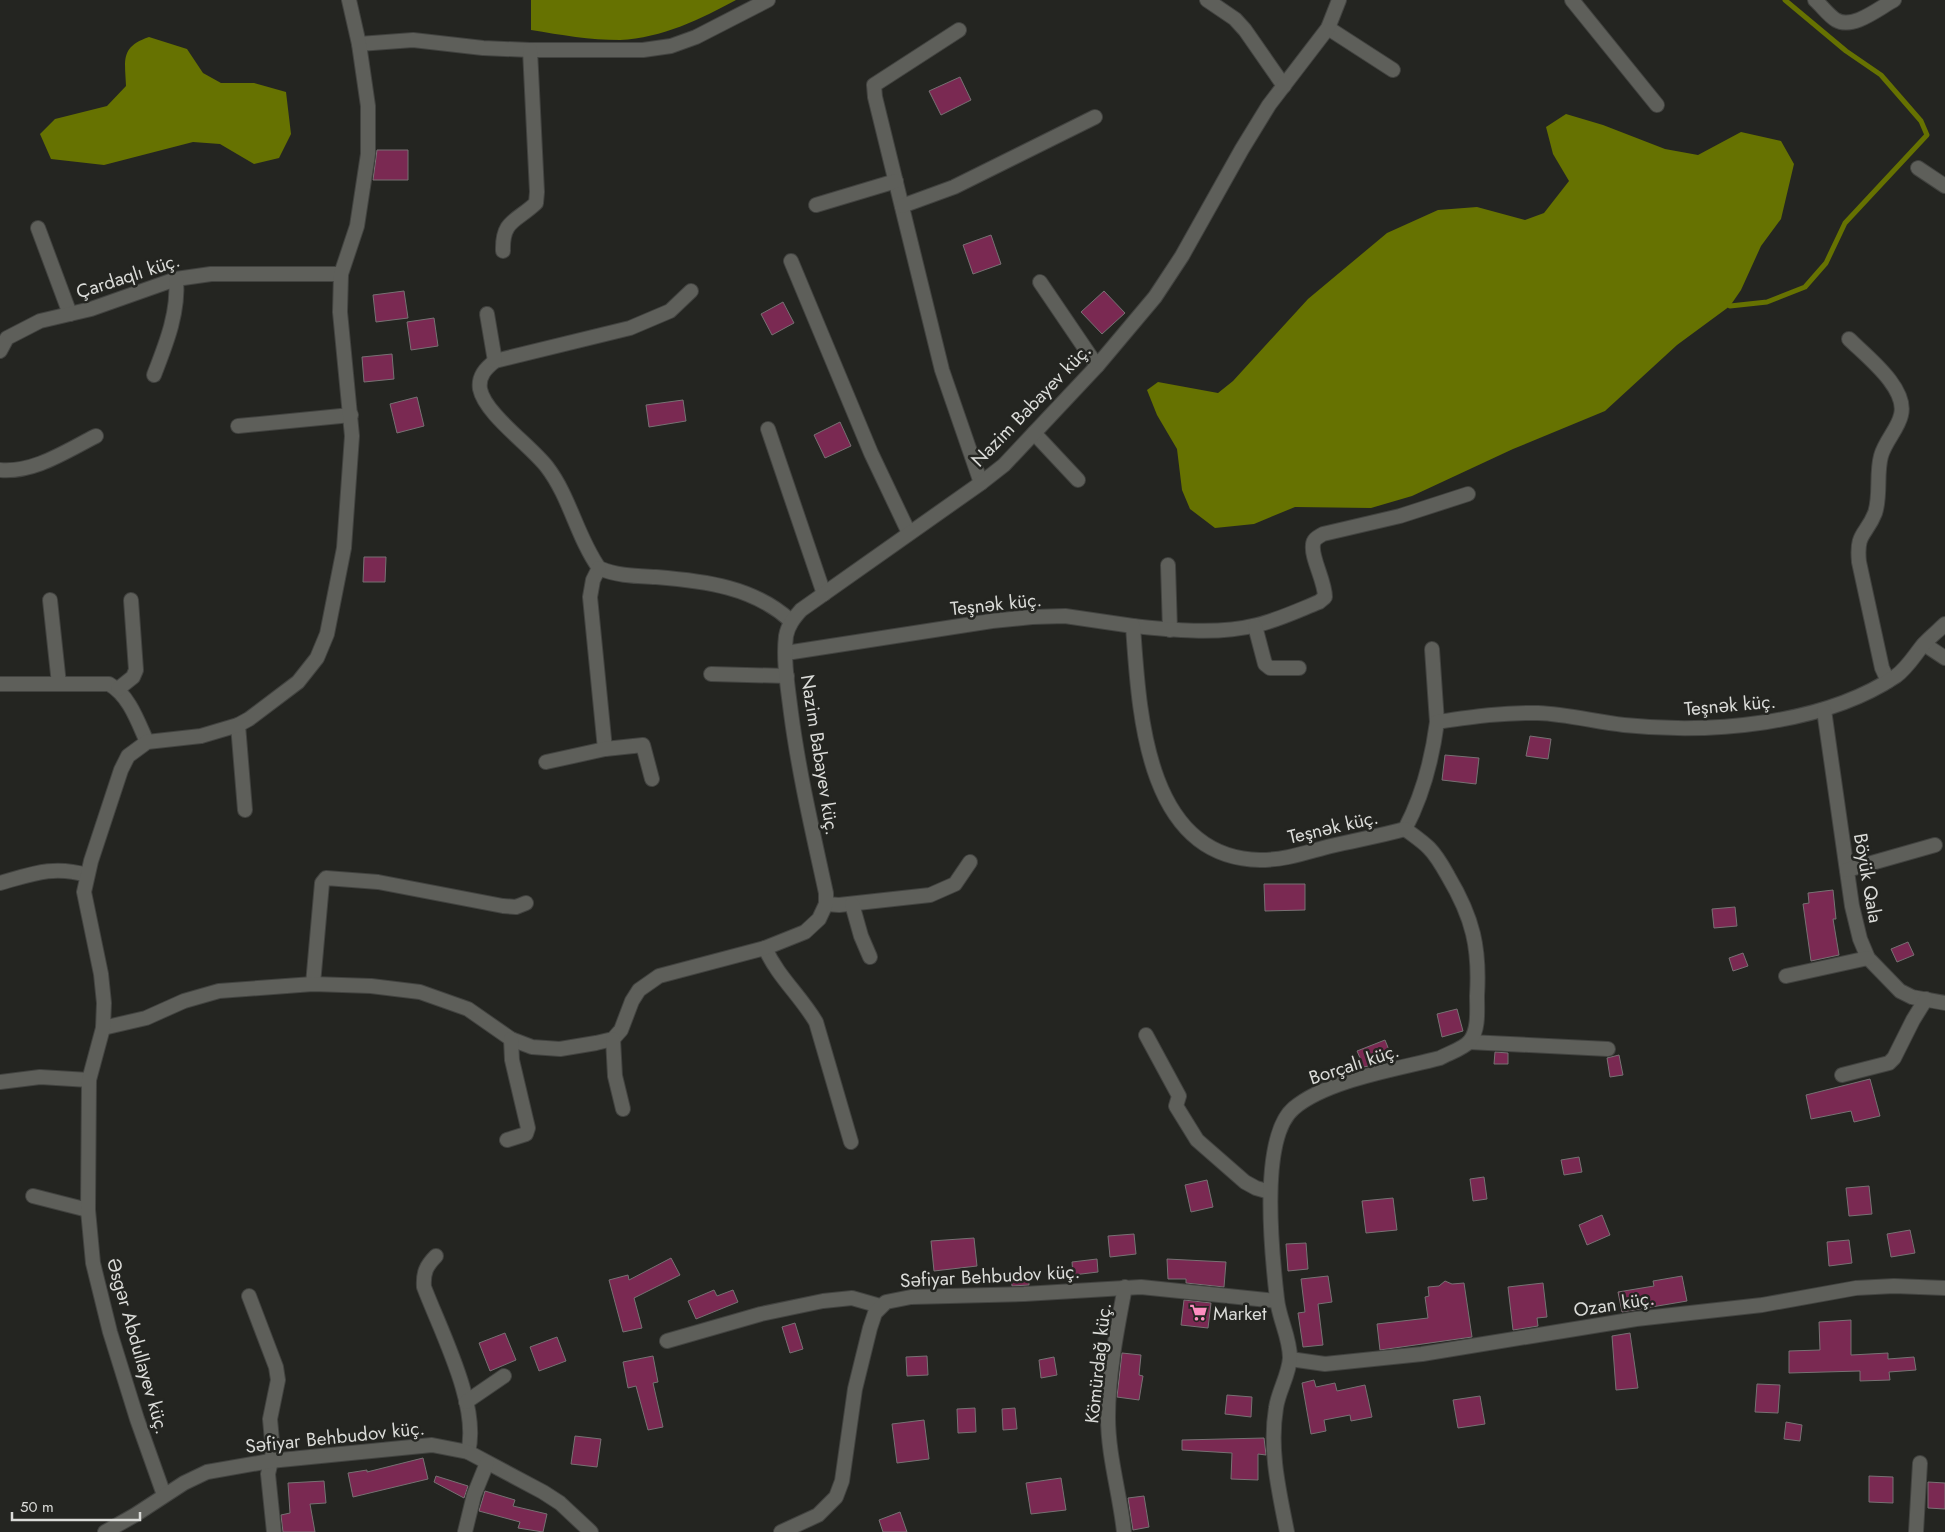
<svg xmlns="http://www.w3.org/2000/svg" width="1945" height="1532" font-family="Jost,sans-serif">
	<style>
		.water { fill: #667201 }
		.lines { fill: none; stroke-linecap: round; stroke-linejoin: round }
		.stream { stroke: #667201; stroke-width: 5 }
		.building { fill: #7a2952; stroke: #777173 }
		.minor-casing { stroke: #424340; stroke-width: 16 }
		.minor { stroke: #5e5f5a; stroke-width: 14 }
		.labels { text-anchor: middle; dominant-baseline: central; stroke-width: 5; stroke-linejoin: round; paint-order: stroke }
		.street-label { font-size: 19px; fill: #dadbd8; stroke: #242521 }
		.poi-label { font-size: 19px; fill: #dadbd8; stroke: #242521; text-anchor: start }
	</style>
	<rect width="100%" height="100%" fill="#242521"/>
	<g class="water">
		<path d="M531,0H736C701,19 662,38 620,40C590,40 561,35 531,30Z"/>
		<path d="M149,37L187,49L203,73L221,83H254L286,92L291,134L279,158L254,164L220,144L193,142L104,165L51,159L40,134L55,119L107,106L126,86C125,60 120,47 149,37Z"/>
		<path d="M1566,114L1603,125L1665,149L1698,155L1741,132L1781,141L1794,164L1781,219L1761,246L1741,290L1730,306L1677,345L1605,411L1513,449L1412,496L1371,508L1295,507L1254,524L1215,528L1190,509L1182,490L1177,449L1157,415L1147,390L1158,382L1218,393L1233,381L1308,299L1387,233L1438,210L1477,207L1525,220L1544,213L1569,181L1553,154L1546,127Z"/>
	</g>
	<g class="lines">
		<path class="stream" d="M1730,306L1767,302L1805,287L1826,263L1845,223L1927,135L1921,121L1881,75L1846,51L1785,0"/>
	</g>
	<g class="building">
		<path d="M960,77L971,100L941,115L929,91Z"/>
		<path d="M377,150H408V180H373Z"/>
		<path d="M991,235L1001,264L973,274L963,245Z"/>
		<path d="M404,291L408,318L376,322L373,295Z"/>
		<path d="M1104,291L1125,313L1102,334L1081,312Z"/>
		<path d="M783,302L794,323L772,335L761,314Z"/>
		<path d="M434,318L438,346L411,350L407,322Z"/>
		<path d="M392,354L394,379L364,382L362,357Z"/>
		<path d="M417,397L424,426L397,433L390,404Z"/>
		<path d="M683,400L686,421L649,427L646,405Z"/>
		<path d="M840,422L851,446L825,458L814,435Z"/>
		<path d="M364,557H386L385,582H363Z"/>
		<path d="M1530,736L1551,739L1548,759L1526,756Z"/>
		<path d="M1445,755L1479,758L1476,784L1442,780Z"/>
		<path d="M1264,884H1305V910L1265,911Z"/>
		<path d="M1833,890L1836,919H1833L1839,955L1811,961L1803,904L1809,903L1808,893Z"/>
		<path d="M1735,907L1737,926L1714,928L1712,909Z"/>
		<path d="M1908,942L1914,955L1897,962L1891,949Z"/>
		<path d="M1743,953L1748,966L1733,971L1729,958Z"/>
		<path d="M1457,1009L1463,1031L1442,1037L1437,1014Z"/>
		<path d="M1385,1040L1393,1060L1364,1067L1357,1051Z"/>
		<path d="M1495,1052L1508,1053V1064H1494Z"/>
		<path d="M1619,1055L1623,1075L1610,1077L1607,1058Z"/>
		<path d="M1870,1079L1880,1116L1854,1122L1851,1111L1811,1119L1806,1095Z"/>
		<path d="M1579,1157L1582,1172L1564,1175L1561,1160Z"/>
		<path d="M1484,1177L1487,1199L1473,1201L1470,1179Z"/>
		<path d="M1207,1180L1213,1207L1191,1212L1185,1185Z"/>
		<path d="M1869,1186L1872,1214L1849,1216L1846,1188Z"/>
		<path d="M1393,1198L1397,1230L1366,1233L1362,1201Z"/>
		<path d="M1602,1215L1610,1235L1587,1245L1579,1225Z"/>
		<path d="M1910,1230L1915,1253L1891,1257L1887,1234Z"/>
		<path d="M1134,1234L1136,1254L1110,1257L1108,1236Z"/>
		<path d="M974,1238L977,1266L934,1271L931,1241Z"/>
		<path d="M1849,1240L1852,1263L1829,1266L1827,1242Z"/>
		<path d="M1306,1243L1308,1269L1288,1271L1286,1244Z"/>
		<path d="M671,1258L680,1275L634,1298L642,1328L623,1332L609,1280L628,1275L629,1280Z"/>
		<path d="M1097,1259L1098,1272L1073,1275L1072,1262Z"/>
		<path d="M1167,1259L1226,1262L1224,1287L1186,1283V1279H1168Z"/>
		<path d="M1028,1271L1029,1285L1012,1286L1011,1272Z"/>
		<path d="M1328,1276L1332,1302L1318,1304L1323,1345L1303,1347L1298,1313L1305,1312L1301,1279Z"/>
		<path d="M1682,1276L1687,1301L1622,1312L1618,1292L1654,1286L1653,1281Z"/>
		<path d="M1445,1281L1452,1284L1464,1283L1472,1337L1380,1350L1377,1324L1428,1318L1425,1297L1429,1296L1428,1287L1439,1286Z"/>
		<path d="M1543,1283L1547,1317L1537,1318L1538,1326L1513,1330L1508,1287Z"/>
		<path d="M714,1290L717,1296L733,1290L738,1302L696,1319L688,1301Z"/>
		<path d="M1184,1300L1211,1303L1208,1328L1181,1325Z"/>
		<path d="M1851,1320V1355L1888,1353V1359L1914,1357L1916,1370L1889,1372L1890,1380L1860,1381V1371L1789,1373V1351L1820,1350L1819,1322Z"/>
		<path d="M795,1323L803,1349L790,1353L782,1327Z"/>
		<path d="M505,1333L516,1360L490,1371L479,1343Z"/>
		<path d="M1630,1333L1638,1388L1616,1390L1612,1336Z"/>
		<path d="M557,1337L566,1361L539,1371L530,1347Z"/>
		<path d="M1122,1353L1141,1355L1139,1375L1143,1376L1139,1400L1117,1397Z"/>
		<path d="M653,1356L658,1382L653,1383L663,1427L648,1430L636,1386L628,1388L623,1362Z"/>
		<path d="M927,1356L928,1375L907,1376L906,1357Z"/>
		<path d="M1054,1357L1057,1375L1041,1378L1039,1360Z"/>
		<path d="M1314,1380L1316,1387L1335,1383L1337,1391L1365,1385L1372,1417L1351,1421L1350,1415L1324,1420L1326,1431L1311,1434L1302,1383Z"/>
		<path d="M1757,1384L1780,1385L1778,1413L1755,1412Z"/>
		<path d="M1227,1395L1252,1397L1251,1417L1225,1414Z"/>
		<path d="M1480,1396L1485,1424L1458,1428L1453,1400Z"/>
		<path d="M975,1408L976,1432L958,1433L957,1409Z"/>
		<path d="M1015,1408L1017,1429L1003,1430L1002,1409Z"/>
		<path d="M924,1420L929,1459L897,1463L892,1424Z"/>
		<path d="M1786,1422L1802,1425L1800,1441L1784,1439Z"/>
		<path d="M575,1436L601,1439L597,1467L571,1464Z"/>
		<path d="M1264,1438L1266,1455L1258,1454V1480L1231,1479L1232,1453L1182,1450V1440Z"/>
		<path d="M423,1458L428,1479L353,1497L348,1473L367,1470V1472Z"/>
		<path d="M436,1476L468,1486L464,1498L434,1482Z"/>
		<path d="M1869,1476L1893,1477V1503L1869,1502Z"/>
		<path d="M1061,1478L1066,1510L1031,1514L1026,1483Z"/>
		<path d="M324,1481L326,1503L310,1504L315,1532H283L281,1515L290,1513L288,1483Z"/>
		<path d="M1928,1482L1945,1483V1509L1928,1508Z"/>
		<path d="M485,1491L515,1500L513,1506L547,1514L543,1532L518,1528L520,1522L479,1511Z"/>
		<path d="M1144,1496L1149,1527L1133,1530L1128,1498Z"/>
		<path d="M900,1512L907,1532H883L879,1520Z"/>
	</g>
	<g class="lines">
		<defs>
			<g id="minor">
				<path d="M1207,0L1235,19L1245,30L1284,86"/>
				<path d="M1572,0L1657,105"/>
				<path d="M1815,0C1822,6 1828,15 1836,20C1853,30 1879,8 1894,0"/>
				<path d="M1328,28L1393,70"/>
				<path d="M959,30L874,85L875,97L942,370L981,483"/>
				<path d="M359,44L413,40L483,48L530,50H643L671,46L696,37L768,0"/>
				<path d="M1918,168L1945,186"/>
				<path d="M816,205L896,181"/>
				<path d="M902,206L954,187L1095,117"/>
				<path d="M38,228L70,314"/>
				<path d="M503,251C502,220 516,222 536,203L537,192L530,50"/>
				<path d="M791,261L871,453L909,533"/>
				<path d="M1040,282L1097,366"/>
				<path d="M691,291L670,311L630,328L495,361C486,368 478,376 480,389C485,414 530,445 547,467C570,497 577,537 599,568C617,576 636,576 656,577C705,581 754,587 791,621"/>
				<path d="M487,314L495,361"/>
				<path d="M1849,339C1866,356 1908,388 1901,415C1898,429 1885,441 1881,456C1876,474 1881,495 1875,513C1866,536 1856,532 1859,562L1882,668L1888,681"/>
				<path d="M0,351L7,338L40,321L91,309L176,279L211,274H341"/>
				<path d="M154,375C166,344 179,312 176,279"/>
				<path d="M238,426L351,415"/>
				<path d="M768,429L824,594"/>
				<path d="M1034,433L1078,480"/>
				<path d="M0,470C34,473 66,451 96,436"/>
				<path d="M1168,565L1170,630"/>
				<path d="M599,568L593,580L590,597L605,749"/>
				<path d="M50,600L59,684"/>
				<path d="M1133,626C1174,630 1217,635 1257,625C1278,620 1299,610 1319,602L1325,597C1325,581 1311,558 1313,545C1313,539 1318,537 1323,534L1400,516L1468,494"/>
				<path d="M1255,626L1265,664L1270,668H1299"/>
				<path d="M1924,644L1945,658"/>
				<path d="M1432,649L1437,722"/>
				<path d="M786,653L992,621L1032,617L1065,616L1133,626C1139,711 1145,858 1260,860C1286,860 1307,852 1331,846C1356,840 1380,836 1405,829C1423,795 1432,760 1437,722C1471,717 1504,712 1538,713C1567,714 1596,722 1624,725C1710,734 1823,725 1896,676C1907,668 1914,656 1923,645C1929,638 1938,631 1945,624"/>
				<path d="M711,674L787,676"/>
				<path d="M0,684H109C129,695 138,722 147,742"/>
				<path d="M118,689L133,677L136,670L131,600"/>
				<path d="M1824,710L1852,906L1860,939L1868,958L1900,991L1912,997L1945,1003"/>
				<path d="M238,725L245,810"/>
				<path d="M546,762L605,749L643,745L652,779"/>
				<path d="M1847,870L1935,845"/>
				<path d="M0,883C32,874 53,865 87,875"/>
				<path d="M826,904L839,905L930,895L955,884L970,862"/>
				<path d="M852,904L861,936L870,957"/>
				<path d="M765,948C778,977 800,995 816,1022L851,1142"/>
				<path d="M1786,976L1868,958"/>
				<path d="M313,984L322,883L326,878L378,882L503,906L516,907L526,903"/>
				<path d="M103,1028L146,1018L184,1001L219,991L313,984L371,986L420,992L468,1009L511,1039L532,1047L560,1049L596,1043L613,1039L621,1030L632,1001L639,990L659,976L765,948L805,932L819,919L826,904V893C813,833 799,774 791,713C788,688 783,661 786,636C788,625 794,618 801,610L981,483L1004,465L1097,366L1155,297L1182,256L1242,149L1269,105L1328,28L1339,0"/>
				<path d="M1146,1035L1179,1096L1176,1106L1197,1140L1245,1182L1256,1188L1270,1192"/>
				<path d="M613,1039L615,1076L623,1109"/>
				<path d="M1469,1042L1608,1049"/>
				<path d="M1842,1075L1889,1063L1894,1058L1913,1020L1926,999"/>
				<path d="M0,1082L40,1077L89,1080"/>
				<path d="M507,1140L526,1134L528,1128L512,1060L511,1039"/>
				<path d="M33,1196L88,1210"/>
				<path d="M436,1256C426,1266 423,1273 424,1287C441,1332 480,1406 468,1452"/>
				<path d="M249,1296L276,1367L278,1380L270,1419L273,1452L268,1474L274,1532"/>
				<path d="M667,1341L761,1314L823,1301L852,1298L880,1306"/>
				<path d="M1290,1359L1325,1364L1422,1354L1636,1319L1762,1305L1856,1288L1894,1286L1945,1288"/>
				<path d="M466,1402L504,1376"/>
				<path d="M164,1495L137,1419L110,1332L93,1263L88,1210L89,1080L103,1028L104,1003L101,974L84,892L91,861L121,770L128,756L147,742L201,736L238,725L249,719L298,682L317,658L327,634L344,548L352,436L340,312L341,274L357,226L368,154V106L359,44L349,0"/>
				<path d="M105,1532L135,1515L184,1483L207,1472L270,1461L432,1445L468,1452L543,1492L560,1503L591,1532"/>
				<path d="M465,1532L474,1495L487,1463"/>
				<path d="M781,1532L818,1515L836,1497L842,1481L855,1389L870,1328L875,1313L886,1302L911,1297L1024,1294L1141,1287L1277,1301"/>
				<path d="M1124,1532C1120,1494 1108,1456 1108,1417C1108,1374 1117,1329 1125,1287"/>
				<path d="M1287,1532C1279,1491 1269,1450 1276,1408C1278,1392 1289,1375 1290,1358C1290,1337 1279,1319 1277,1299C1272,1256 1259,1137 1294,1108C1327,1080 1398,1069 1440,1058C1449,1053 1463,1049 1470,1041C1479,1029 1477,1010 1477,996C1480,948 1473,918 1448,876C1443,867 1437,856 1429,848C1422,841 1413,835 1405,829"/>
				<path d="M1916,1532L1920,1463"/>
			</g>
		</defs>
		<use href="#minor" class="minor-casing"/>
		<use href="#minor" class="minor"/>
	</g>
	<defs>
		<symbol id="supermarket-bare" viewBox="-9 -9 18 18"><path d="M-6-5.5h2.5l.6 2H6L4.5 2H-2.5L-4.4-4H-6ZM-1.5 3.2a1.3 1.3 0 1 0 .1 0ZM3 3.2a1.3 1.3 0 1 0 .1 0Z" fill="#fd8ec0" stroke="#242521" stroke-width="2.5" paint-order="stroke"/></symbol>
	</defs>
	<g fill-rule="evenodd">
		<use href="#supermarket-bare" x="1186" y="1300" width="25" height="25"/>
	</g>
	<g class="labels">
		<g class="street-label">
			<text transform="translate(128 276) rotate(-18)">Çardaqlı küç.</text>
			<text transform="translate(1031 405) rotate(-46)">Nazim Babayev küç.</text>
			<text transform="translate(996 604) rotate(-6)">Teşnək küç.</text>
			<text transform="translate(1730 705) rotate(-5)">Teşnək küç.</text>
			<text transform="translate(820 755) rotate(81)">Nazim Babayev küç.</text>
			<text transform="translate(1333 827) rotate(-13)">Teşnək küç.</text>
			<text transform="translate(1868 878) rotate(80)">Böyük Qala</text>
			<text transform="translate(1354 1064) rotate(-18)">Borçalı küç.</text>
			<text transform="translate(990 1276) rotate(-3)">Səfiyar Behbudov küç.</text>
			<text transform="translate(1614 1304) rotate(-9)">Ozan küç.</text>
			<text transform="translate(138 1346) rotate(74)">Əsgər Abdullayev küç.</text>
			<text transform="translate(1098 1363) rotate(-84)">Kömürdağ küç.</text>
			<text transform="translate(335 1437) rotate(-6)">Səfiyar Behbudov küç.</text>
		</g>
		<g class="poi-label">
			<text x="1213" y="1313">Market</text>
		</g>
	</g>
	<path d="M12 1512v8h128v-8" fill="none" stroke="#dadbd8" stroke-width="2.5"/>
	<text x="20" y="1512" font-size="15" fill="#dadbd8" stroke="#242521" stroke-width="4" paint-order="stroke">50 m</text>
</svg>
